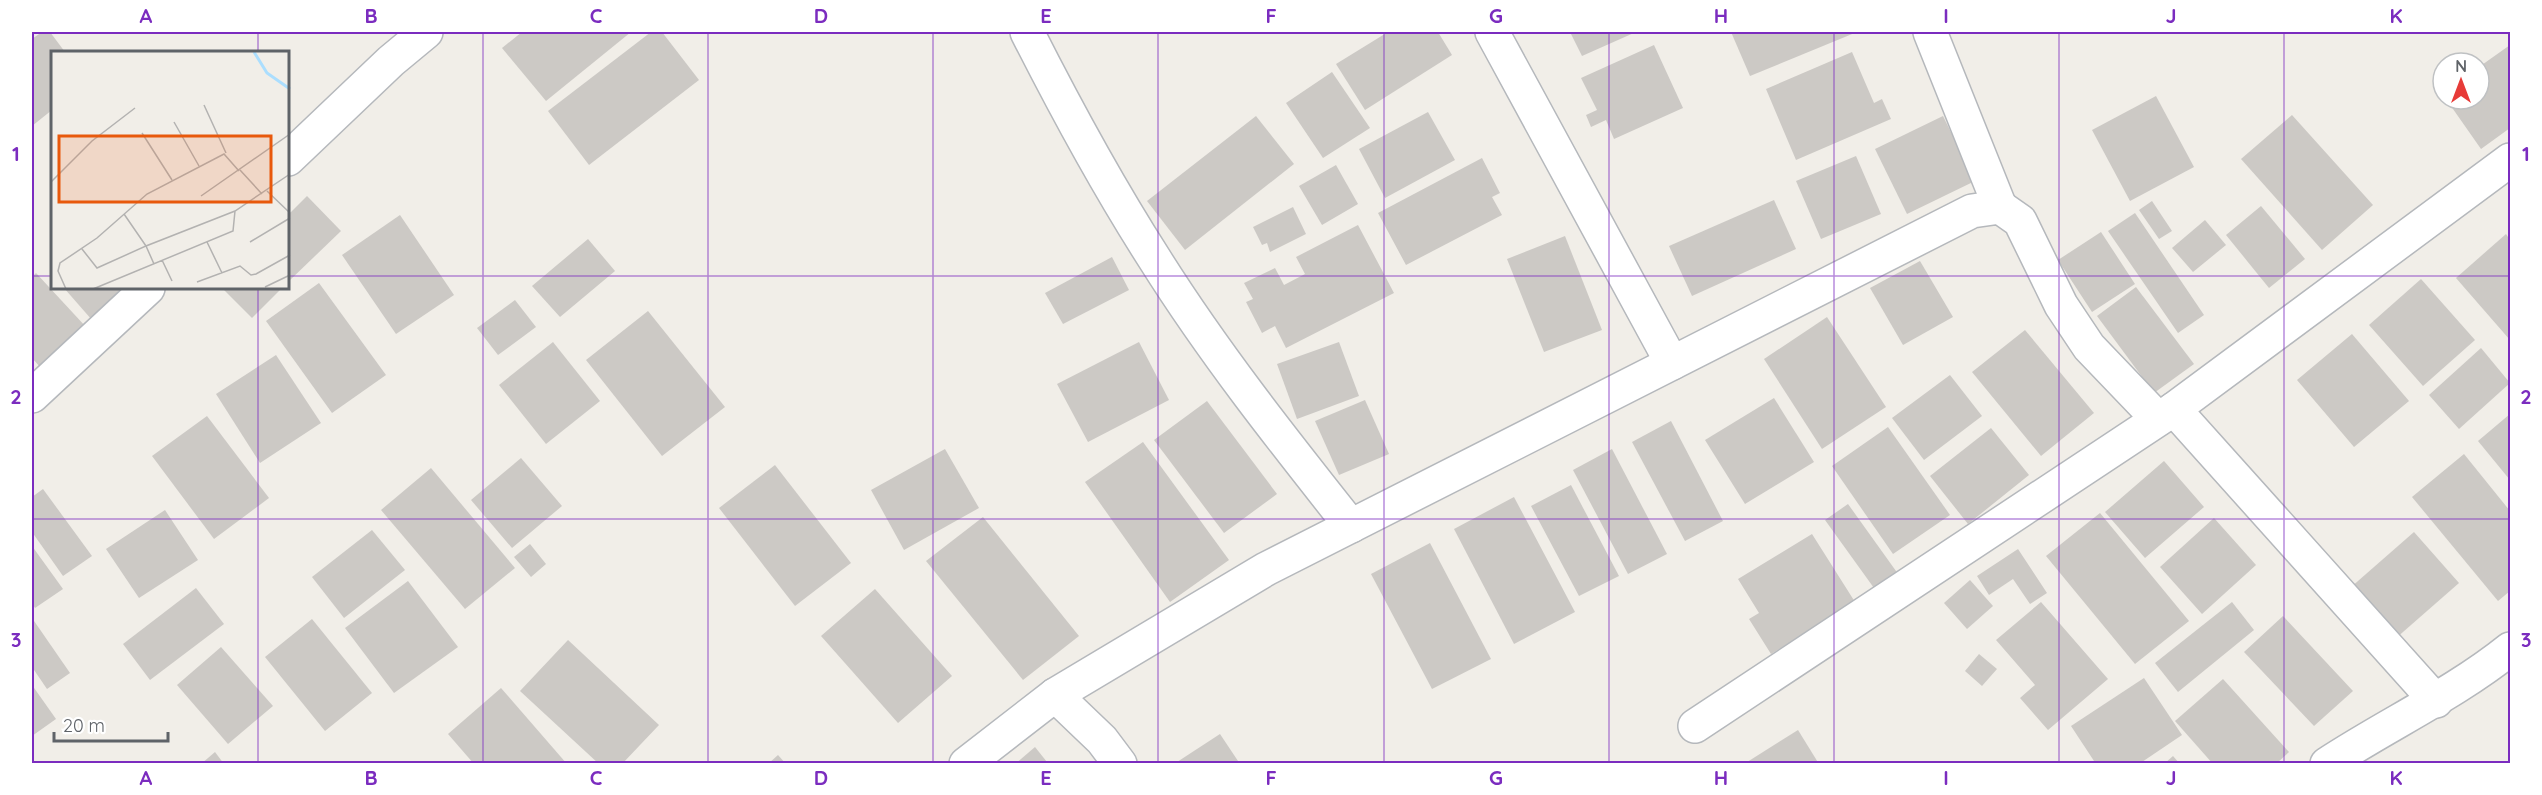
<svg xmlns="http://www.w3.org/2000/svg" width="2542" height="795" font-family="Quicksand,sans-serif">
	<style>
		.building { fill: #ccc9c5 }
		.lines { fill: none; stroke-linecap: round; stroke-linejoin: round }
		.minor-casing { stroke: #b5b8bc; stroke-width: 36 }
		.minor { stroke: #fff; stroke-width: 33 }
		.grid { fill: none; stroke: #7b2cbf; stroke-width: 1.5; stroke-opacity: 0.55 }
		.inset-river { fill: none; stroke: #abdefe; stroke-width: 3 }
		.inset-road { fill: none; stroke: #b3b2b1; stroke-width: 1.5 }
		.view { fill: #e8590c; fill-opacity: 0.15; stroke: #e8590c; stroke-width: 3 }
		.inset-edge { fill: none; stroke: #5f6368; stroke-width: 3 }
		.neatline { fill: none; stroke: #7b2cbf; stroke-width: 2 }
		.grid-label { font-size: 20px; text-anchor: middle; font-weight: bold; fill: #7b2cbf }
	</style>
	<rect width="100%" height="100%" fill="#f1eee8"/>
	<g class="building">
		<path d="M42,32H50L65,52H52V110L32,126V39Z"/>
		<path d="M522,32H631L546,101L502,48Z"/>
		<path d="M651,32H662L699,80L589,165L548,111Z"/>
		<path d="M1388,32H1438L1452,55L1365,110L1336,64Z"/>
		<path d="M1570,32H1636L1582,56Z"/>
		<path d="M1731,32H1857L1750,76Z"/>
		<path d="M1654,45L1683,108L1614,139L1606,120L1591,127L1586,115L1597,110L1581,78Z"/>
		<path d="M2510,45V128L2481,149L2446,99H2479V67Z"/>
		<path d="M1852,52L1874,103L1882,99L1891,119L1796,160L1766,89Z"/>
		<path d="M1332,72L1370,128L1323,158L1286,103Z"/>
		<path d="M2156,96L2194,167L2130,201L2092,130Z"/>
		<path d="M1428,112L1455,160L1385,198L1359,149Z"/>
		<path d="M2292,115L2373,205L2322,250L2241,159Z"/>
		<path d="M1256,116L1294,164L1185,250L1147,201Z"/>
		<path d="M1943,116L1975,181L1907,214L1875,149Z"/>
		<path d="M1856,156L1881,214L1821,239L1796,181Z"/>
		<path d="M1482,158L1500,193L1492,197L1502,215L1406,265L1378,213Z"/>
		<path d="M1336,165L1358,204L1322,225L1299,186Z"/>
		<path d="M307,196L341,231L288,282V215Z"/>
		<path d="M1774,200L1796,249L1692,296L1669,246Z"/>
		<path d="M2152,201L2172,231L2159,239L2139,210Z"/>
		<path d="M2261,206L2305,259L2269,288L2226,235Z"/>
		<path d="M1293,207L1306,234L1270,252L1267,243L1262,245L1253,227Z"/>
		<path d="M2135,213L2204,315L2178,333L2108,231Z"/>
		<path d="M400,215L454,295L396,334L342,255Z"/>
		<path d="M2205,220L2226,245L2193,272L2172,248Z"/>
		<path d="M1358,225L1394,293L1286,348L1275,326L1262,333L1246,302L1253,299L1244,283L1275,268L1284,285L1305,274L1296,257Z"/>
		<path d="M2101,232L2135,284L2092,312L2058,260Z"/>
		<path d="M2506,234L2510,240V340L2456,278Z"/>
		<path d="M1565,236L1602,330L1544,352L1507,259Z"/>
		<path d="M588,239L615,271L560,317L532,286Z"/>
		<path d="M1112,257L1129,290L1063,324L1045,293Z"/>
		<path d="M1920,261L1953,317L1903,345L1870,288Z"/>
		<path d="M36,273L86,327L41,368L32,358V277Z"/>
		<path d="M2421,279L2475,340L2423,386L2369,325Z"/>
		<path d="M319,283L386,375L332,413L266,321Z"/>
		<path d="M2136,287L2194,364L2154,393L2097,316Z"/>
		<path d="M64,288H128L92,320Z"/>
		<path d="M222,288H282L252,318Z"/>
		<path d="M515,300L536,327L498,355L477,328Z"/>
		<path d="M648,311L725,407L662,456L586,360Z"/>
		<path d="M1827,317L1886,407L1822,449L1764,359Z"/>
		<path d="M2025,330L2094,413L2041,456L1972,372Z"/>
		<path d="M2352,334L2409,401L2354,447L2297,380Z"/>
		<path d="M553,342L600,401L546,444L499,385Z"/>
		<path d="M1139,342L1169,400L1088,442L1057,384Z"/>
		<path d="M1339,342L1359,396L1297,419L1277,364Z"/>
		<path d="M2481,348L2510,383L2459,429L2429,395Z"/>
		<path d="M276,355L321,423L260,463L216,394Z"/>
		<path d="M1950,375L1982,416L1924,460L1892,418Z"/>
		<path d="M1774,398L1814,462L1745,504L1705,440Z"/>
		<path d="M1365,400L1389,454L1339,475L1315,421Z"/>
		<path d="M1207,401L1277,494L1224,533L1154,440Z"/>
		<path d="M2510,414V480L2478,441Z"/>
		<path d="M207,416L269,498L214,539L152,456Z"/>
		<path d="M1671,421L1723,521L1685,541L1632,442Z"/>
		<path d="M1888,427L1950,515L1893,554L1832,466Z"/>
		<path d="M1991,428L2029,475L1968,524L1930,476Z"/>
		<path d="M1143,442L1229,560L1170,602L1085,482Z"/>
		<path d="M945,449L979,508L904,550L871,490Z"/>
		<path d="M1612,449L1667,554L1628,574L1573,470Z"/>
		<path d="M2464,454L2510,511V591L2498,601L2412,497Z"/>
		<path d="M521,458L562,506L512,548L471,500Z"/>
		<path d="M2164,461L2204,507L2145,558L2105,512Z"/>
		<path d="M775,465L851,563L795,606L719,508Z"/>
		<path d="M431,468L515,568L465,609L381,510Z"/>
		<path d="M1571,485L1619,576L1579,596L1531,506Z"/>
		<path d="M43,489L92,556L63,576L32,532V497Z"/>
		<path d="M1514,497L1575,612L1514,644L1454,529Z"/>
		<path d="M1848,504L1901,578L1879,595L1825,520Z"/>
		<path d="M165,510L198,560L139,598L106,549Z"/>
		<path d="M2100,513L2189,621L2135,664L2046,556Z"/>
		<path d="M983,517L1079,636L1023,680L926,561Z"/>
		<path d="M2214,518L2256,565L2202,614L2160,567Z"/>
		<path d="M372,530L405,570L344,618L312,577Z"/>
		<path d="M2414,532L2459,583L2395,639L2350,588Z"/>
		<path d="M1812,534L1855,602L1771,654L1749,619L1759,613L1738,579Z"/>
		<path d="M1430,543L1491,659L1432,689L1371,574Z"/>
		<path d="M530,544L546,564L531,577L514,557Z"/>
		<path d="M32,546L63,589L35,608L32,603Z"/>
		<path d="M2018,549L2047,593L2030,604L2013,579L1989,595L1977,576Z"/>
		<path d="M1970,580L1993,606L1967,629L1944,603Z"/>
		<path d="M408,581L458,647L394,693L345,628Z"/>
		<path d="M196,588L224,624L150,680L123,644Z"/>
		<path d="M875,589L952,676L898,723L821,636Z"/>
		<path d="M2041,602L2108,679L2048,730L2020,698L2035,685L1996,640Z"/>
		<path d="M2232,602L2254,630L2178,692L2155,663Z"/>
		<path d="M2283,616L2353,691L2314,726L2244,652Z"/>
		<path d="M32,618L70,673L47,689L32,667Z"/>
		<path d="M312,619L372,693L325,731L265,657Z"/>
		<path d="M568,640L659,725L622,764H599L520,691Z"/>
		<path d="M221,647L273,706L228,744L177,685Z"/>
		<path d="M1979,654L1997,669L1982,686L1965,671Z"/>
		<path d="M2144,678L2182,735L2139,764H2096L2071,726Z"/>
		<path d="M2223,679L2289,752L2276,764H2213L2175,721Z"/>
		<path d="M32,685L56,719L32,736Z"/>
		<path d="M501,688L567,764H474L448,734Z"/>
		<path d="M1798,730L1819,764H1744Z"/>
		<path d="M1220,734L1240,764H1174Z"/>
		<path d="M1035,747L1047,762L1045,764H1015Z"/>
		<path d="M215,752L224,764H201Z"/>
		<path d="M778,755L786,764H768Z"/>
		<path d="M2173,756L2180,764H2164Z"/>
	</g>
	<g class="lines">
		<defs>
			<g id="minor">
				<path d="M1027,32C1066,109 1107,185 1154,258C1213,352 1282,439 1351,526"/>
				<path d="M1492,32L1672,363"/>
				<path d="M1930,32L2000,207"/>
				<path d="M288,159L391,61L426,32"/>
				<path d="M32,396L148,288"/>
				<path d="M2174,409L2436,701"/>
				<path d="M1055,695L1102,740L1120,764"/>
				<path d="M1695,726L2174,409L2510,160"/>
				<path d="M966,764L1055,695L1266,569L1972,211L2000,207L2020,221L2061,305L2089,347L2158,419"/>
				<path d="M2327,764C2388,724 2454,694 2510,649"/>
			</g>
		</defs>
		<use href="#minor" class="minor-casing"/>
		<use href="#minor" class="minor"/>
	</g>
	<path class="grid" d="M258,32V52M483,32V764M708,32V764M933,32V764M1158,32V764M1384,32V764M1609,32V764M1834,32V764M2059,32V764M2284,32V764M32,276H52M288,276H2510M258,288V764M32,519H2510"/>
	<g transform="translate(51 51)">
		<rect width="238" height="238" fill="#f1eee8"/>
		<path class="inset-river" d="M203,1L216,22L239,38"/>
		<path class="inset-road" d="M153,54L175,102M123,71L148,115M91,82L121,129M189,119L211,143M0,131L41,90L84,57M216,140L239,162M150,145L239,83M156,191L171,222M199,191L239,167M31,198L46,217L95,195L73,163M111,209L121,230M103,213L95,195L184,160L239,123M146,231L189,215L200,224L205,223L239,204M214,236L239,224M15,238L7,220L9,212L46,187L96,143L173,103L188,120M42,238L182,180L184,160"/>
		<path class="view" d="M8,85H220V151H8Z"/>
		<rect width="238" height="238" class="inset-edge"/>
	</g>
	<rect width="2542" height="795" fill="none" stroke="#ffffff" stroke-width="66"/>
	<g transform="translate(2461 81)"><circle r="28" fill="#ffffff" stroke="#bfc1c3" stroke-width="1.5"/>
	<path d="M0-4.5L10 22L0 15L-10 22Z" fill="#e73b38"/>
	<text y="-9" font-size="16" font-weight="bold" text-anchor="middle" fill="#5f6368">N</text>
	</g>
	<path d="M54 732v9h114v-9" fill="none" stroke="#5f6368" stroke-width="3"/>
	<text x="63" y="732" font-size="18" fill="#5f6368" stroke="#ffffff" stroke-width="4.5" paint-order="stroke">20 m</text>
	<rect x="33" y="33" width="2476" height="729" class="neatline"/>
	<g class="grid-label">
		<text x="146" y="23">A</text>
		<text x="371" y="23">B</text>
		<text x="596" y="23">C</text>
		<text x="821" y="23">D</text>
		<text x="1046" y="23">E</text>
		<text x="1271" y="23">F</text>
		<text x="1496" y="23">G</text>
		<text x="1721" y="23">H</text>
		<text x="1946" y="23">I</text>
		<text x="2171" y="23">J</text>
		<text x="2396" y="23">K</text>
		<text x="16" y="161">1</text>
		<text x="2526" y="161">1</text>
		<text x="16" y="404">2</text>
		<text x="2526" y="404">2</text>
		<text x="16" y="647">3</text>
		<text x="2526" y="647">3</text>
		<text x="146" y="785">A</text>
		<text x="371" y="785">B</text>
		<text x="596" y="785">C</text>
		<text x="821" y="785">D</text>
		<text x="1046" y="785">E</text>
		<text x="1271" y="785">F</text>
		<text x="1496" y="785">G</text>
		<text x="1721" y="785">H</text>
		<text x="1946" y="785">I</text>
		<text x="2171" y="785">J</text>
		<text x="2396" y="785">K</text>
	</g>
</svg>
